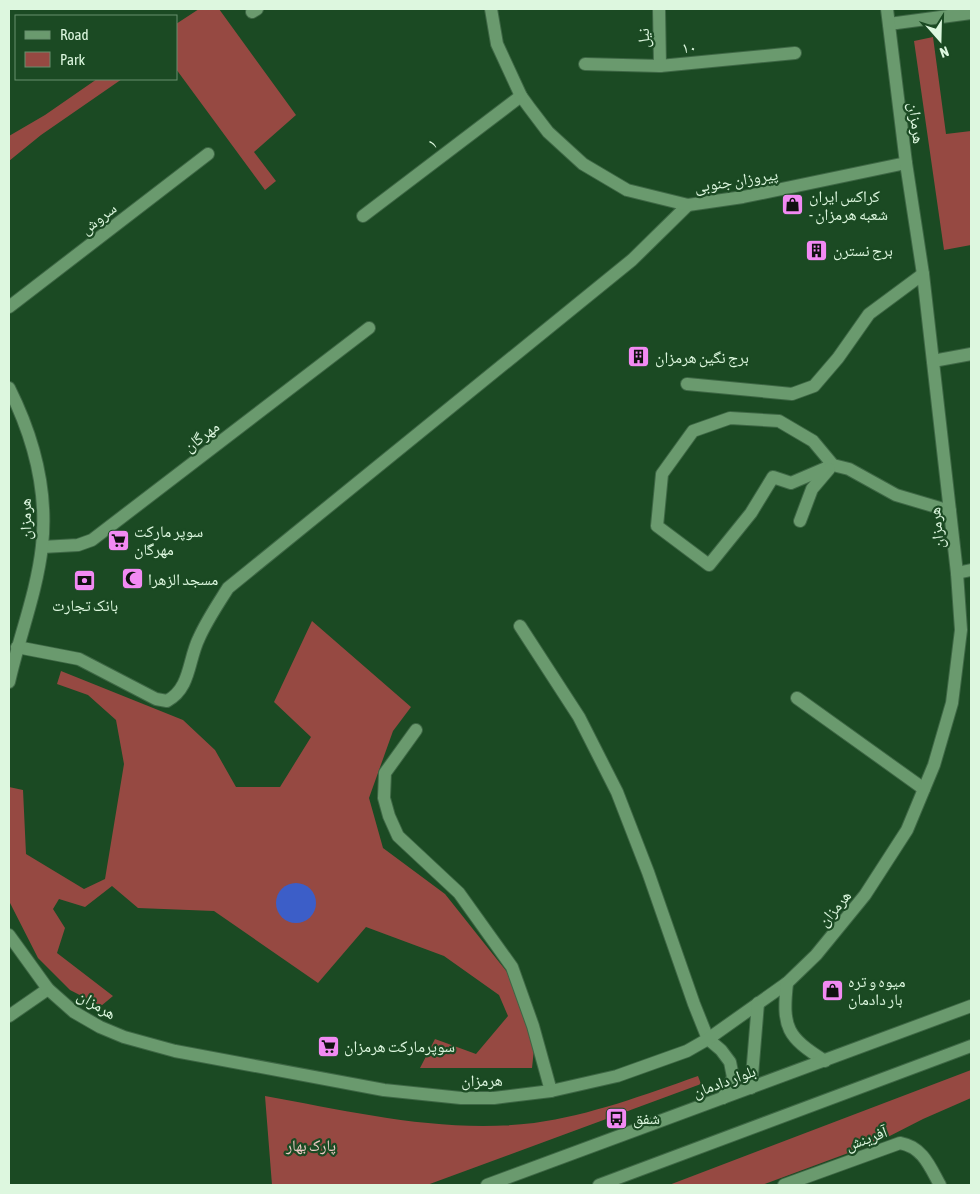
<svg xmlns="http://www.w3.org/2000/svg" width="980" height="1194" font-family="'Asap Condensed','Noto Naskh Arabic',sans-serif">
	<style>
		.green { fill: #964942 }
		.water { fill: #3c5ec8 }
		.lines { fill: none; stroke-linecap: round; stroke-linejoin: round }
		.minor-casing { stroke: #3e6745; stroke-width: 14 }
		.tertiary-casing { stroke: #3e6745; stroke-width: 14 }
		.secondary-casing { stroke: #3e6745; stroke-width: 14 }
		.minor { stroke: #6a9a6e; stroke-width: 12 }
		.tertiary { stroke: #6a9a6e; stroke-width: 12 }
		.secondary { stroke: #6a9a6e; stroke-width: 12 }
		.labels { text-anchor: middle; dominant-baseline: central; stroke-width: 4.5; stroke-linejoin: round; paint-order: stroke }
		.street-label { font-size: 16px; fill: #ddf7df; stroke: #1b4a23 }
		.poi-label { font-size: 16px; fill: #ddf7df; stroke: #1b4a23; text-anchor: start }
		.park-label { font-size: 16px; fill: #edcac5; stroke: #1b4a23 }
	</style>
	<rect width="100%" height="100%" fill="#1b4a23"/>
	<g class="green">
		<path d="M199,9H219L296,115L254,152L276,181L265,190L176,69V24Z"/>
		<path d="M933,37L946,134L971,131V245L944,250L914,41Z"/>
		<path d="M97,79H122L41,135L9,161V136L45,115Z"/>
		<path d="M312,621L411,707L393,731L369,798L383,848L445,894L511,977L534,1049L532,1068H420L435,1039L476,1054L508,1016L499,995L444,956L366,927L318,983L214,911L138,908L112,886L85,907L59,899L53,909L65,928L57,953L113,996L101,1006L70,990L38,958L9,901V787L23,790L26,854L84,889L105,879L124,764L116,720L88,695L57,684L61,671L183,720L215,750L236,787H280L311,737L274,702Z"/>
		<path d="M971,1070V1098L923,1119L878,1142L762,1185H669Z"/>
		<path d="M698,1076L701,1084L427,1185H272L265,1096C354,1112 443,1134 534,1123C591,1115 644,1095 698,1076Z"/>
	</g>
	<circle class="water" cx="296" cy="903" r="20"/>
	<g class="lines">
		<defs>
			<g id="minor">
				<path d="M659,9L660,66"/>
				<path d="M252,12L257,9"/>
				<path d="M889,24L971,13"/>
				<path d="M585,64L660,66L795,53"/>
				<path d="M363,216L521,96"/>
				<path d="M9,307L208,154"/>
				<path d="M933,361L971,354"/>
				<path d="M687,384L792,394L814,386L838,358L869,314L923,274"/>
				<path d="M833,465L813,441L779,421L730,418L693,431L662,474L657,526L709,565L751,513L773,477L791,483L833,465L849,469L896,495L950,511"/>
				<path d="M800,521L812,489L829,469"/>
				<path d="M42,547L78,545L92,540L369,328"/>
				<path d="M957,573L971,570"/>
				<path d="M520,626L579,717L617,792L648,872L694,1004L708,1039L721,1050L730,1062L733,1077L723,1098"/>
				<path d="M17,647L79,659L156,699L167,701C191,688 188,660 199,638C207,620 218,604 228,588L632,260L688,205"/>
				<path d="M797,698L924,789"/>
				<path d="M416,730L385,773L384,798L389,816L398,836L459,893L512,967L533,1026L551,1091"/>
				<path d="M9,1016L48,989"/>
				<path d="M784,1185L900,1143C923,1147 930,1167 940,1185"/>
			</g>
			<g id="tertiary">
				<path d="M491,9L497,44L521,96L529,107L548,132L583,164L627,190L688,205L743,197L906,163"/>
				<path d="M9,388C33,436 48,491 42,546C37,592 19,637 9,682"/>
				<path d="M9,935L48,989L74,1012L100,1027L124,1037L175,1051L384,1090L461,1098H494L551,1091L617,1076L687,1051L708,1039L787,983L816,955L865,895L907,830L934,765L952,703L961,630L957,573L923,274L906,163L887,9"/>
			</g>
			<g id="secondary">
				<path d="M787,983C782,1028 787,1037 825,1061"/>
				<path d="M751,1088L758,1003"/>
				<path d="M487,1185L971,1006"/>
				<path d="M599,1185L971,1046"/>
			</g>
		</defs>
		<use href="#minor" class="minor-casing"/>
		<use href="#tertiary" class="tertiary-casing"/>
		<use href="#secondary" class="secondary-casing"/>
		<use href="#minor" class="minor"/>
		<use href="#tertiary" class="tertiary"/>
		<use href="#secondary" class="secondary"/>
	</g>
	<defs>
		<symbol id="shop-square" viewBox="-11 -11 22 22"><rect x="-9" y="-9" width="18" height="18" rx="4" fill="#f28af3" stroke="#1b4a23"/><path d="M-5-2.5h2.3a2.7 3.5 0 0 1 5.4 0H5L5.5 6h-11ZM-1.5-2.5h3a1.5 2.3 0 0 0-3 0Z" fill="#111"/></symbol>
		<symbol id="building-square" viewBox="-11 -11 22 22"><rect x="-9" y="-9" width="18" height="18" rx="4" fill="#f28af3" stroke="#1b4a23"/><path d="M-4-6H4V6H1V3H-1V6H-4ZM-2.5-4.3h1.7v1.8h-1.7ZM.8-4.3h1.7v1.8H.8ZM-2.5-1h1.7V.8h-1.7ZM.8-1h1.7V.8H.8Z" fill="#111"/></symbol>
		<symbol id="supermarket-square" viewBox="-11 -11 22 22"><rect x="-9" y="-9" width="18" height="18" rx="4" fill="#f28af3" stroke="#1b4a23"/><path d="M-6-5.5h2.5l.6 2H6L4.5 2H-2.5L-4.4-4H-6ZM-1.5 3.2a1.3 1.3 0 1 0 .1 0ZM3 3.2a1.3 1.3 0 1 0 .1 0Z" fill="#111"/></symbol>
		<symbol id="mosque-square" viewBox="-11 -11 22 22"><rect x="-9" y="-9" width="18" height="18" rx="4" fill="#f28af3" stroke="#1b4a23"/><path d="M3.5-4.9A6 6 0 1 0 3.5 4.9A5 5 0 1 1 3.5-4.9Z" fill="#111"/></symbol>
		<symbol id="bank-square" viewBox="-11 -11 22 22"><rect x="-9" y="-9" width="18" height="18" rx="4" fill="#f28af3" stroke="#1b4a23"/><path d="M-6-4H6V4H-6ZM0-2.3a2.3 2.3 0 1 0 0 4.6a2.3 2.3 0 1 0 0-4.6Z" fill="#111"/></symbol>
		<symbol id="bus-square" viewBox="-11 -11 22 22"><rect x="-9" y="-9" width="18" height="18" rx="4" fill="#f28af3" stroke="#1b4a23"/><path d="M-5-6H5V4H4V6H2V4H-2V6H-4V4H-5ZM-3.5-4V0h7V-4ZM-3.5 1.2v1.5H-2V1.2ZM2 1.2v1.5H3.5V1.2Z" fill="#111"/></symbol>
	</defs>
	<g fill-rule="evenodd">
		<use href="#shop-square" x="780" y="192" width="25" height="25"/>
		<use href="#building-square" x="804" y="238" width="25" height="25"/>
		<use href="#building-square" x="626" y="344" width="25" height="25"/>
		<use href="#supermarket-square" x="106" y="528" width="25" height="25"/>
		<use href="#mosque-square" x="120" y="566" width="25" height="25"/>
		<use href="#bank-square" x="72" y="568" width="25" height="25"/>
		<use href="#shop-square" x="820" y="978" width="25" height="25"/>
		<use href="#supermarket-square" x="316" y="1034" width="25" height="25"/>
		<use href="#bus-square" x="604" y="1106" width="25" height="25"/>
	</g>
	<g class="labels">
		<g class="street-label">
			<text transform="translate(643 38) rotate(-91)">نیل</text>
			<text transform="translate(689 47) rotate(-5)">۱۰</text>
			<text transform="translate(917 123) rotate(83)">هرمزان</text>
			<text transform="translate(432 143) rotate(-37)">۱</text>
			<text transform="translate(736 180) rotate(-9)">پیروزان جنوبی</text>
			<text transform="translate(98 218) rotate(-38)">سروش</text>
			<text transform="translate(201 436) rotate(-37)">مهرگان</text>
			<text transform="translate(25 519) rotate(-91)">هرمزان</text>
			<text transform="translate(936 528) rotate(-96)">هرمزان</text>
			<text transform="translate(834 908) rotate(-50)">هرمزان</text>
			<text transform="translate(97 1004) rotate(31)">هرمزان</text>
			<text transform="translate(482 1080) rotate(-1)">هرمزان</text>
			<text transform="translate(724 1081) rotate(-20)">بلوار دادمان</text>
			<text transform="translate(866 1138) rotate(-20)">آفرینش</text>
		</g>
		<g class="poi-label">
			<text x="809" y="196">کراکس ایران<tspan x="809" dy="18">- شعبه هرمزان</tspan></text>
			<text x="833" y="250">برج نسترن</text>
			<text x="655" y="357">برج نگین هرمزان</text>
			<text x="134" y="531">سوپر مارکت<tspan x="134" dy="18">مهرگان</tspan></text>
			<text x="148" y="579">مسجد الزهرا</text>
			<text x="85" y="605" text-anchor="middle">بانک تجارت</text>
			<text x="848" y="981">میوه و تره<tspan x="848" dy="18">بار دادمان</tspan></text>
			<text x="344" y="1046">سوپرمارکت هرمزان</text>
			<text x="633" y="1118">شفق</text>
		</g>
		<g class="park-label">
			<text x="311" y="1145">پارک بهار</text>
		</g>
	</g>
	<rect width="980" height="1194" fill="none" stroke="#ddf7df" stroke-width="20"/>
	<rect x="15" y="15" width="162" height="65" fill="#1b4a23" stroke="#698f6e"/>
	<rect x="25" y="31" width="25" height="8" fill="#6a9a6e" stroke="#698f6e"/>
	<text x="60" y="40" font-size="15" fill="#ddf7df">Road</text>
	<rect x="25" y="52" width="25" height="15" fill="#964942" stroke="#698f6e"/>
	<text x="60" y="65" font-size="15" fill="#ddf7df">Park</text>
	<g transform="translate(940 40) rotate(160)" stroke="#1b4a23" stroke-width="4" paint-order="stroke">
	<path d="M0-4L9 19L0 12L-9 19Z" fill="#ddf7df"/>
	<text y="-8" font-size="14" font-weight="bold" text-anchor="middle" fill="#ddf7df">N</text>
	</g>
</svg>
